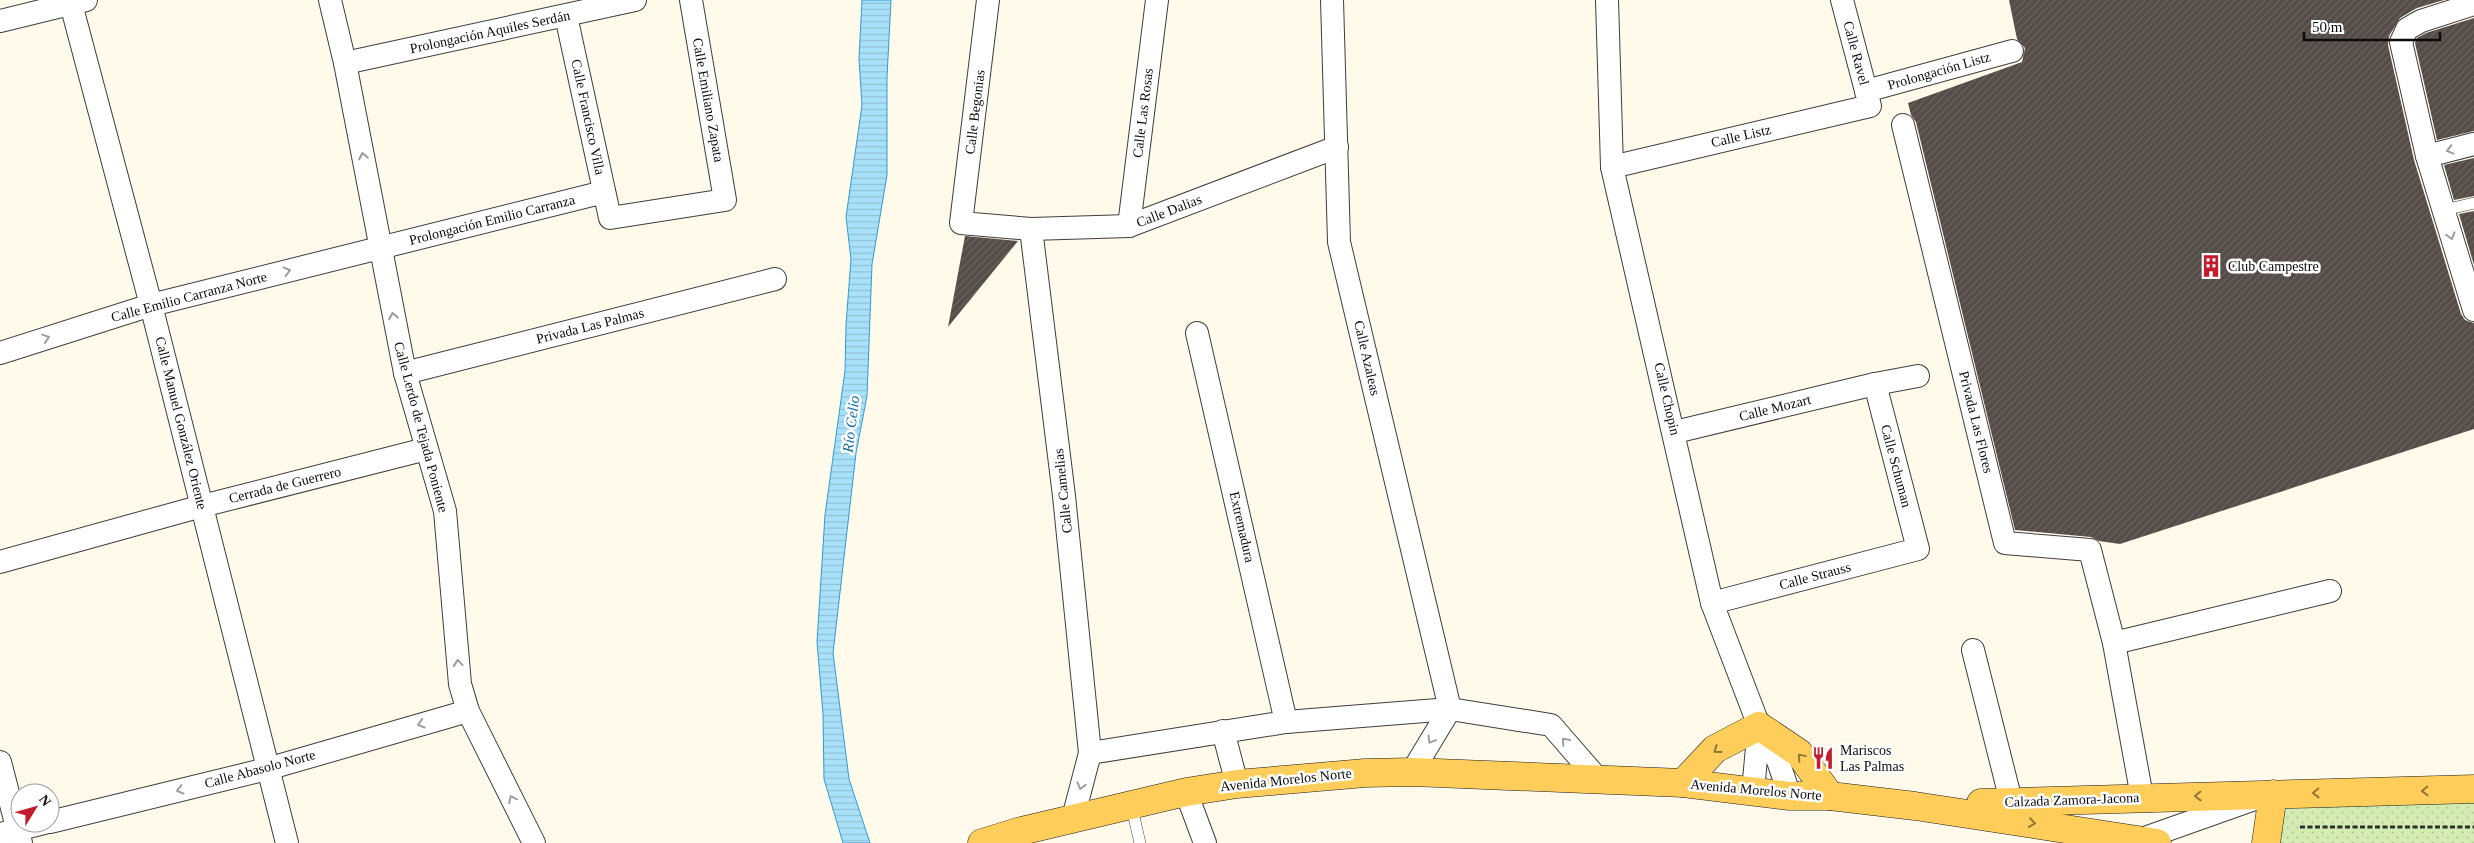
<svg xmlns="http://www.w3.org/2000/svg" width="2474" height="843" font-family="'Times New Roman',serif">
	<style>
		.grass { fill: url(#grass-dots) }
		.water { fill: url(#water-rules); stroke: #2d9cd6 }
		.building { fill: url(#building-hatch) }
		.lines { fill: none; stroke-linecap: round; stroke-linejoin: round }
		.service-casing { stroke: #3e3e3e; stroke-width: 12 }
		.minor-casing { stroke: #3e3e3e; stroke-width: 24 }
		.primary-casing { stroke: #1c1c1c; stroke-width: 29 }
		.path { stroke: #2d2d2d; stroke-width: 3; stroke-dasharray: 5 2.5; stroke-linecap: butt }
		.service { stroke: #fff; stroke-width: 11 }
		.minor { stroke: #fff; stroke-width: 22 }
		.primary { stroke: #ffcd5a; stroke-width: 28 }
		.oneway { stroke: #9d9d9d }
		.oneway2 { stroke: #917636 }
		.labels { text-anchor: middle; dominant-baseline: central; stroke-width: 5; stroke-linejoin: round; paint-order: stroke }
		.street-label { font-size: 14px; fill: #0b0b0b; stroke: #fff }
		.poi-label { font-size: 14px; fill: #0b0b0b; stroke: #fff; text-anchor: start }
		.water-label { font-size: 15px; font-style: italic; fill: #0d6ba4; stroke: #fff }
	</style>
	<defs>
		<pattern id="grass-dots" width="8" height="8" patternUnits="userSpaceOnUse" patternTransform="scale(1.25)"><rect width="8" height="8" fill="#d3ecb1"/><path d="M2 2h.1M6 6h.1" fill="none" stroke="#b4c997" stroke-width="1.8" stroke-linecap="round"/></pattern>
		<pattern id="water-rules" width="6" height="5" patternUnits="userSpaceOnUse" patternTransform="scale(1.25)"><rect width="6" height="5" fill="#aae1fa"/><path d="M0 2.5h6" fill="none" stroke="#91c0d5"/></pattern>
		<pattern id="building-hatch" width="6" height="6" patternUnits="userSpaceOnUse" patternTransform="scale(1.25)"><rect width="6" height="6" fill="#554c47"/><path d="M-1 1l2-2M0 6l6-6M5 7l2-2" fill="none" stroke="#68615d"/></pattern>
	</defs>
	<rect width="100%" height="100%" fill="#fffaea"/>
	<path class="grass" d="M2474,801V843H2277L2279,809Z"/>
	<path class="water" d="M862,0H891L887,77V175L872,264L867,396L856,453L833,653L849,779L870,843H843L824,779L823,714L817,642L825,515L845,371L846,325L851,259L846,217L862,105L859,59Z"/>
	<g class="building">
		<path d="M2009,0H2444L2417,8L2400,18L2389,36L2388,45L2414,160L2461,314L2465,320L2474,323V429L2120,544L2099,541L2091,537L2015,530L1916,122L1911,115L1908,103L2022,62L2025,48L2017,39Z"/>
		<path d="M2474,18V131L2437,140L2415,43L2417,38L2426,33Z"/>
		<path d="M2474,158V196L2454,200L2444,165Z"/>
		<path d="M2474,211V265L2459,214Z"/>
		<path d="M965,236L1018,241L948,327Z"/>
	</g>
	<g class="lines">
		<defs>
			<g id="service">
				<path d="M2444,210L2474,203"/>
				<path d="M1131,804L1140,843"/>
			</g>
			<g id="minor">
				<path d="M330,0L345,63L405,373L445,511L460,684L468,711L534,843"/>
				<path d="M988,0L961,223L1031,229L1129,226L1337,147"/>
				<path d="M1332,0L1339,242L1450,709"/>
				<path d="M1607,0L1612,167L1712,603L1759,726L1753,791"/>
				<path d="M71,4L151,305L287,843"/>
				<path d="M2474,4L2421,21L2407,29L2401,42L2427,156L2474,310"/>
				<path d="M566,16L610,218L725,200L691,0"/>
				<path d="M0,21L86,0"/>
				<path d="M345,63L635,0"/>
				<path d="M1866,91L2012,51"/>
				<path d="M1903,125L2005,543L2090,550L2114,643L2142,797"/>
				<path d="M2427,156L2474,144"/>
				<path d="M1612,167L1870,106L1842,0"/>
				<path d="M1129,226L1157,0"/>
				<path d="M1031,229L1064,496L1090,753L1073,818"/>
				<path d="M1197,333L1286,722"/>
				<path d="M0,353L151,305L604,192"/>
				<path d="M405,373L775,279"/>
				<path d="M1675,432L1875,384L1918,376"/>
				<path d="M0,562L202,506L426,449"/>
				<path d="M1712,603L1918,549L1875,384"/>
				<path d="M2114,643L2330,591"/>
				<path d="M1973,650L2011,801"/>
				<path d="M1759,726L1778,761L1790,796"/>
				<path d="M1223,731L1237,784"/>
				<path d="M1090,753L1286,722L1450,709L1551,725L1597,778"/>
				<path d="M0,762L21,843"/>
				<path d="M1412,772L1450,709"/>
				<path d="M1186,792L1205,843"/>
				<path d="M50,822L267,769L468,711"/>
				<path d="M0,834L44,823"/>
				<path d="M2136,841L2252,800"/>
			</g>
			<g id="primary">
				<path d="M1683,783L1715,749L1759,726L1799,753L1830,796"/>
				<path d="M1981,803L2474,789"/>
				<path d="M982,843L1021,831L1186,792L1237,784L1365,773L1412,772L1683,783L1790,796H1830L1915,806L2157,843"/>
				<path d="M2266,843L2273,794"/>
			</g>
		</defs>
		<use href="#service" class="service-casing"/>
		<use href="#minor" class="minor-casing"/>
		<use href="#primary" class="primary-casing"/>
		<path class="path" d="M2300,827H2474"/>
		<use href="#service" class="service"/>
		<use href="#minor" class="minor"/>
		<use href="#primary" class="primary"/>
	</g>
	<defs><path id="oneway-chevron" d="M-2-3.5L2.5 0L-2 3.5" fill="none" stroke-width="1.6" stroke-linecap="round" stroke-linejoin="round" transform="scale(1.25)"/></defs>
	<g class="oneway">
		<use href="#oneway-chevron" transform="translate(2450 150) rotate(165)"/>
		<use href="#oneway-chevron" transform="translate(363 156) rotate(-101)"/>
		<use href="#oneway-chevron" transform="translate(2451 236) rotate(74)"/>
		<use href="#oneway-chevron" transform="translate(287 271) rotate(-14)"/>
		<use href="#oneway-chevron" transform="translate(393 316) rotate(-101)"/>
		<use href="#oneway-chevron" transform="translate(46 338) rotate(-18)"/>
		<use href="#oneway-chevron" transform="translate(458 663) rotate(-95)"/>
		<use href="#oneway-chevron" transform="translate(421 724) rotate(164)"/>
		<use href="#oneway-chevron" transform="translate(1431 740) rotate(121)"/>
		<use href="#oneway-chevron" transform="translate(1565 741) rotate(-131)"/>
		<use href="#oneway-chevron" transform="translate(1081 786) rotate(105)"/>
		<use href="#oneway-chevron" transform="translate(180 790) rotate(166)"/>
		<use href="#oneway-chevron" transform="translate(512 799) rotate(-116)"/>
	</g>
	<g class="oneway2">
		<use href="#oneway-chevron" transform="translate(1717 750) rotate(144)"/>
		<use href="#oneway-chevron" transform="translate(1801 757) rotate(-130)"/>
		<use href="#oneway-chevron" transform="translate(2425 791) rotate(178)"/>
		<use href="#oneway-chevron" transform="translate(2316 793) rotate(179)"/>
		<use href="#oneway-chevron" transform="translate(2198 796) rotate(179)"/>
		<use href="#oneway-chevron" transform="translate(2032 823) rotate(8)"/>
	</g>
	<defs>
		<symbol id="building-bare" viewBox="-9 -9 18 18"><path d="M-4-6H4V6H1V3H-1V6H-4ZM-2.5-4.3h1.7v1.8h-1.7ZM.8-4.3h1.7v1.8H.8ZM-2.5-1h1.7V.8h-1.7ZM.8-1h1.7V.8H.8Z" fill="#c41b2d" stroke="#fff" stroke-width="2.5" paint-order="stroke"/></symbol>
		<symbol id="restaurant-bare" viewBox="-9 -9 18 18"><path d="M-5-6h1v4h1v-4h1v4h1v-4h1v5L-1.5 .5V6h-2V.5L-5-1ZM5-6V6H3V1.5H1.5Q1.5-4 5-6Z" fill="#c41b2d" stroke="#fff" stroke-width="2.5" paint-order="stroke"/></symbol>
	</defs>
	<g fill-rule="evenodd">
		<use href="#building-bare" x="2195" y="250" width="32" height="32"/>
		<use href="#restaurant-bare" x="1807" y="742" width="32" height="32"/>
	</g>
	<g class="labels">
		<g class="street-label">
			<text transform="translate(490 32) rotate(-12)">Prolongación Aquiles Serdán</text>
			<text transform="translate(1856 53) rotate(75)">Calle Ravel</text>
			<text transform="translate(1939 71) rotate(-16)">Prolongación Listz</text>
			<text transform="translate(708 100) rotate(80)">Calle Emiliano Zapata</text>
			<text transform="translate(975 112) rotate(-83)">Calle Begonias</text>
			<text transform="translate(1143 113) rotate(-83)">Calle Las Rosas</text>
			<text transform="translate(588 117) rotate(78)">Calle Francisco Villa</text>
			<text transform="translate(1741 136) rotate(-13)">Calle Listz</text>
			<text transform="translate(1169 211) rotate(-21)">Calle Dalias</text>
			<text transform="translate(492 220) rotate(-14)">Prolongación Emilio Carranza</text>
			<text transform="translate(189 297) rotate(-15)">Calle Emilio Carranza Norte</text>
			<text transform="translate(590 326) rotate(-14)">Privada Las Palmas</text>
			<text transform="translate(1367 358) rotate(77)">Calle Azaleas</text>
			<text transform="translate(1667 399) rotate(77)">Calle Chopin</text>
			<text transform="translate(1775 408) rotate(-14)">Calle Mozart</text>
			<text transform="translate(1976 422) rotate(76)">Privada Las Flores</text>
			<text transform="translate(181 423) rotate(76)">Calle Manuel González Oriente</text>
			<text transform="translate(421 427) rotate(75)">Calle Lerdo de Tejada Poniente</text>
			<text transform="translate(1896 466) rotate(75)">Calle Schuman</text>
			<text transform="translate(285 485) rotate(-14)">Cerrada de Guerrero</text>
			<text transform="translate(1063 491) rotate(-96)">Calle Camelias</text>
			<text transform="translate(1242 527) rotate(77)">Extremadura</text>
			<text transform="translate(1815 576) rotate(-15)">Calle Strauss</text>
			<text transform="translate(260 769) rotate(-15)">Calle Abasolo Norte</text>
			<text transform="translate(1286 780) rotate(-6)">Avenida Morelos Norte</text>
			<text transform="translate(1756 790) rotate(5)">Avenida Morelos Norte</text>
			<text transform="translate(2072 800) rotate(-2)">Calzada Zamora-Jacona</text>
		</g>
		<g class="poi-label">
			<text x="2228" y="266">Club Campestre</text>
			<text x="1840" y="750">Mariscos<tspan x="1840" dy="16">Las Palmas</tspan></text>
		</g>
		<g class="water-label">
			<text transform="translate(851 424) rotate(-83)">Río Celio</text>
		</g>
	</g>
	<g transform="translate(35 808) rotate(53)"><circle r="24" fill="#ffffff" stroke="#9d9d9d"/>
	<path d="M0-4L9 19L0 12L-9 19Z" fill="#c41b2d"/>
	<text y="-8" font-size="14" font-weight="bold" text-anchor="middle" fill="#0b0b0b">N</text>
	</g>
	<path d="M2304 32v8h136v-8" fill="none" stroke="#0b0b0b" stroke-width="2.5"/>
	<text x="2312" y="32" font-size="15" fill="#0b0b0b" stroke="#ffffff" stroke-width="4" paint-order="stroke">50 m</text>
</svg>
